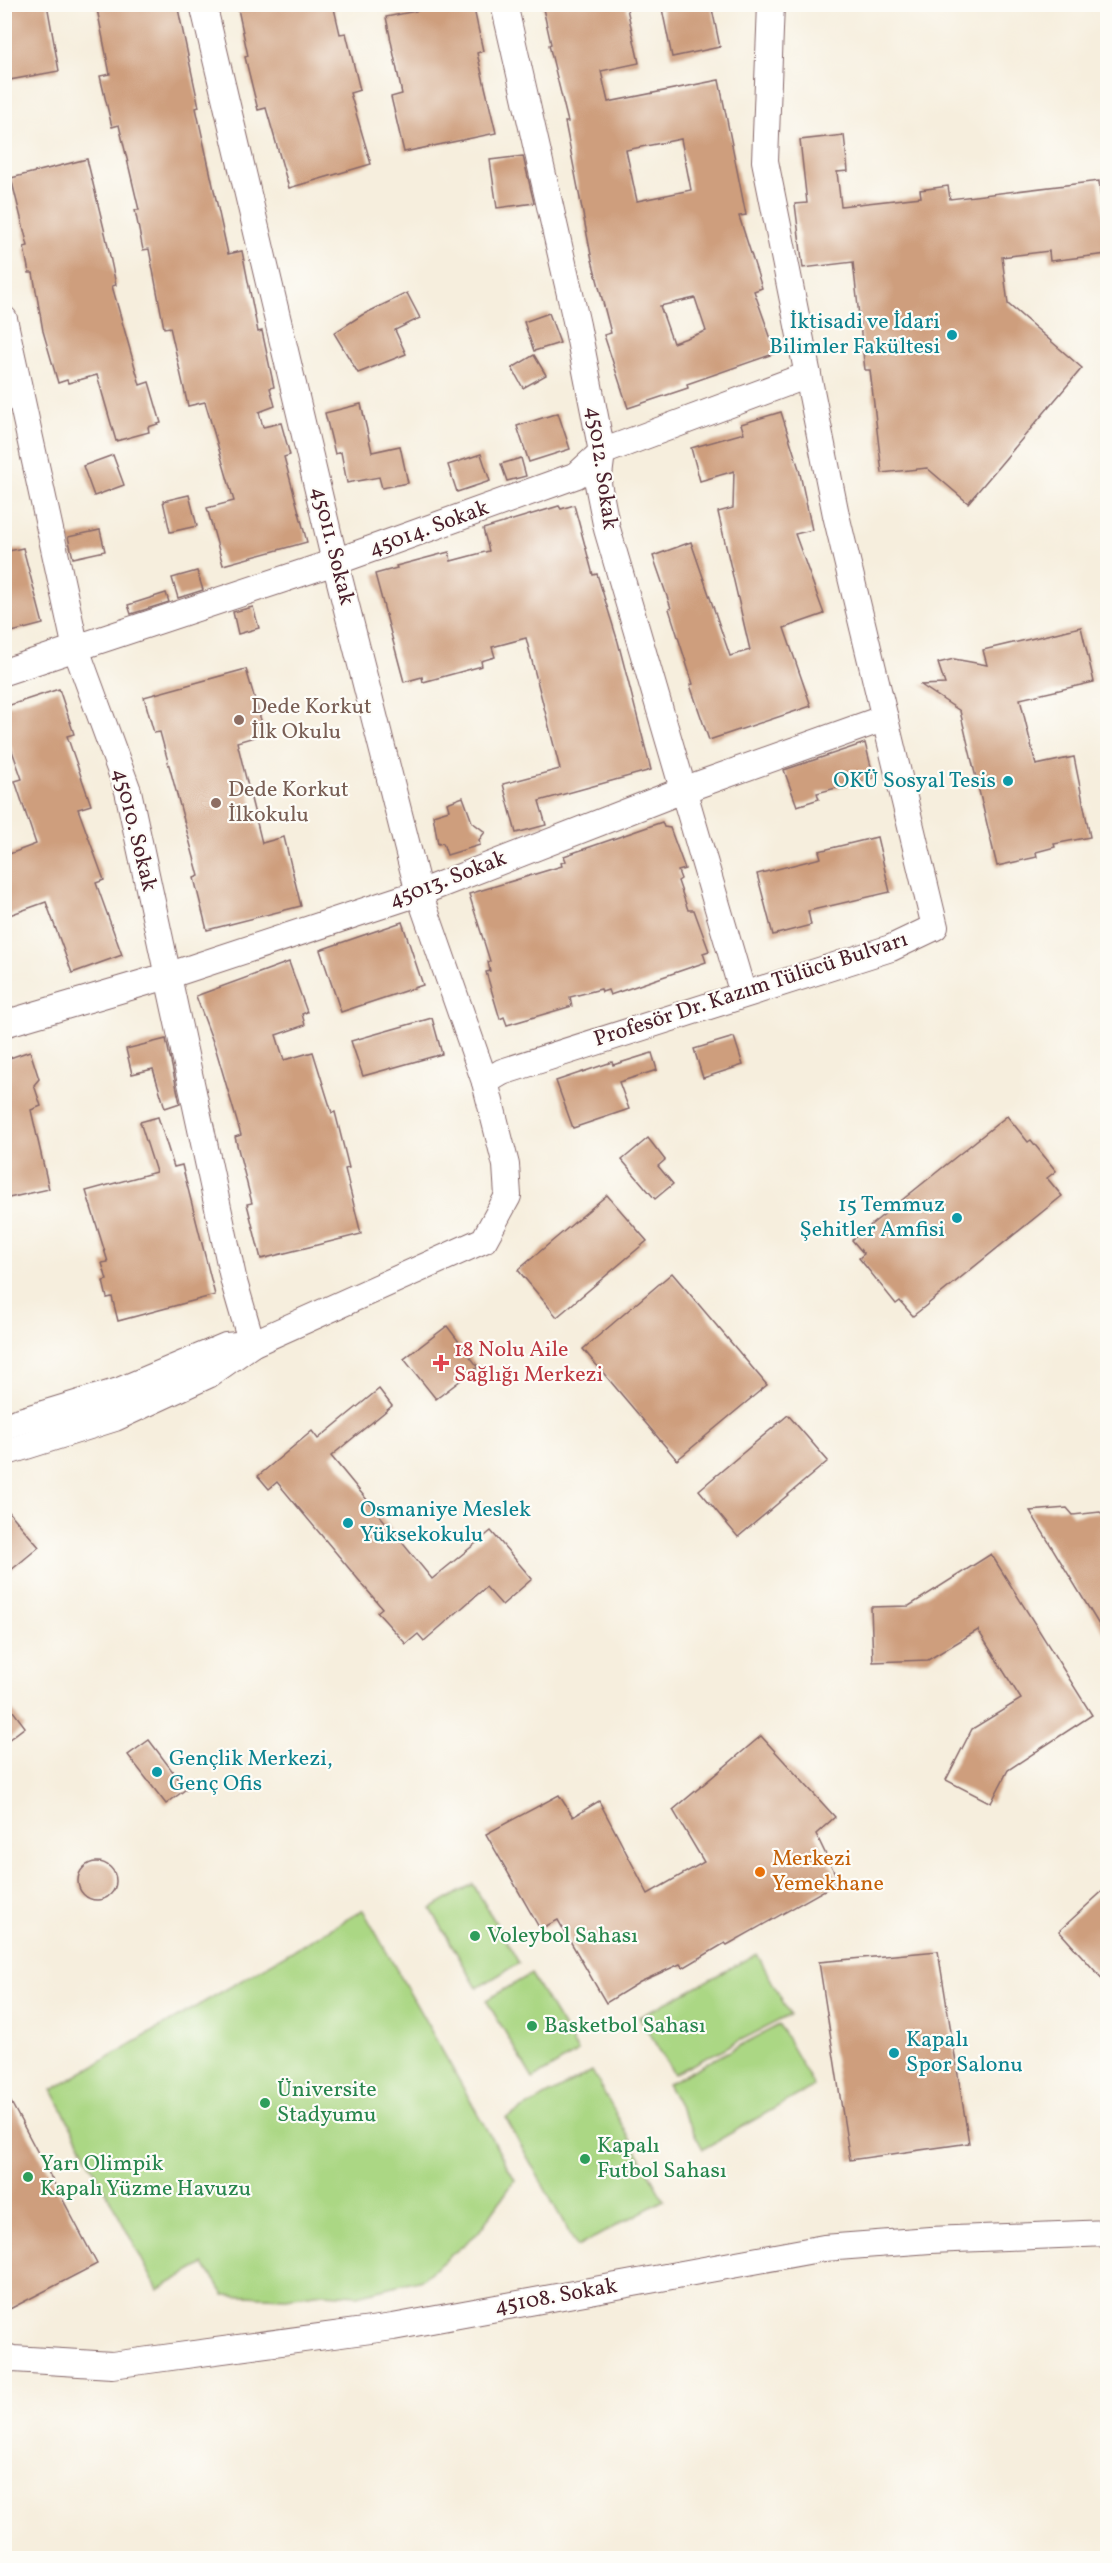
<svg xmlns="http://www.w3.org/2000/svg" width="1112" height="2563" font-family="Vollkorn,serif">
	<style>
		.green { fill: #abd784; stroke: #7a7b58; stroke-width: 1.5 }
		.building { fill: #ce9e7d; fill-rule: evenodd }
		.lines { fill: none; stroke-linecap: round; stroke-linejoin: round }
		.street-casing { stroke: #866769; stroke-width: 28 }
		.street { stroke: #fff; stroke-width: 26 }
		.culture-dot { fill: #0f9aa8; stroke: #fdfcf7; stroke-width: 2 }
		.education-dot { fill: #8d6e63; stroke: #fdfcf7; stroke-width: 2 }
		.health-dot { fill: #e0444e; stroke: #fdfcf7; stroke-width: 2 }
		.food-dot { fill: #e8710a; stroke: #fdfcf7; stroke-width: 2 }
		.leisure-dot { fill: #2e9e5b; stroke: #fdfcf7; stroke-width: 2 }
		.labels { text-anchor: middle; dominant-baseline: central; stroke-width: 4.5; stroke-linejoin: round; paint-order: stroke }
		.culture-label { font-size: 22px; fill: #0d838f; stroke: #fdfcf7; text-anchor: end }
		.street-label { font-size: 22px; fill: #4a1f2b; stroke: #fdfcf7 }
		.education-label { font-size: 22px; fill: #785e54; stroke: #fdfcf7; text-anchor: start }
		.health-label { font-size: 22px; fill: #be3a42; stroke: #fdfcf7; text-anchor: start }
		.food-label { font-size: 22px; fill: #c56008; stroke: #fdfcf7; text-anchor: start }
		.leisure-label { font-size: 22px; fill: #27864d; stroke: #fdfcf7; text-anchor: start }
	</style>
	<rect width="100%" height="100%" fill="#fdfcf7"/>
	<filter id="ink" filterUnits="userSpaceOnUse"><feTurbulence type="fractalNoise" baseFrequency=".0167" numOctaves="2"/><feDisplacementMap in="SourceGraphic" scale="12" xChannelSelector="R" yChannelSelector="G"/><feConvolveMatrix kernelMatrix="1 2 1 2 8 2 1 2 1" color-interpolation-filters="sRGB"/></filter>
	<filter id="wash" filterUnits="userSpaceOnUse"><feTurbulence type="fractalNoise" baseFrequency=".008" numOctaves="4" result="noise"/><feDisplacementMap in="SourceGraphic" scale="24" xChannelSelector="R" yChannelSelector="G"/><feGaussianBlur stdDeviation="1.35" result="paint"/><feColorMatrix in="noise" values="0 0 0 0 0 0 0 0 0 0 0 0 0 0 0 0 0 1.4 0 .05"/><feComposite in="paint" operator="in"/></filter>
	<g filter="url(#wash)">
		<rect width="100%" height="100%" fill="#f6eedd"/>
		<g class="green">
			<path d="M473,1884L519,1963L477,1988L431,1909Z"/>
			<path d="M363,1910L515,2180L478,2233L422,2279L358,2295L323,2293L286,2298L224,2295L204,2264L158,2290L52,2090Z"/>
			<path d="M757,1954L790,2015L674,2074L639,2017Z"/>
			<path d="M531,1974L578,2052L533,2079L486,2000Z"/>
			<path d="M779,2025L814,2086L703,2149L667,2084Z"/>
			<path d="M592,2071L664,2200L577,2247L506,2118Z"/>
		</g>
		<g id="blocks">
			<g class="building">
				<path d="M4,4H47L59,71L4,81Z"/>
				<path d="M96,4H177L199,107L196,108L228,254L242,251L258,332L262,331L274,387L270,388L275,406L259,412L263,427L281,423L290,455L284,457L307,542L223,565L207,508L234,501L205,402L188,406L170,327L164,328L149,249L143,250L135,210H139L119,125L112,127L100,76L110,74Z"/>
				<path d="M237,4H333L340,34L346,33L360,90L350,93L371,164L289,188L266,108L258,110L245,57L248,56Z"/>
				<path d="M450,4H473L483,51L477,53L496,133L404,152L391,97L402,94L386,17Z"/>
				<path d="M542,4H626L639,63L601,71L608,102L719,80L746,215L739,216L762,288L754,291L776,353L687,384L688,388L628,408L604,335L611,333L592,260L565,122H568L549,45L551,44ZM681,139L691,190L637,201L626,150ZM695,298L706,331L673,343L660,306Z"/>
				<path d="M661,4H711L720,47L672,57Z"/>
				<path d="M844,135L848,171L837,172L841,206L921,197L920,190L948,186L950,199L1099,181L1107,254L1050,261L1049,251L1002,257L1008,304L1082,368L968,503L927,468L882,473L870,370H865L853,262L803,268L795,204L807,203L800,140Z"/>
				<path d="M523,156L534,203L497,208L490,160Z"/>
				<path d="M87,159L106,237L116,285L112,286L140,385L149,382L161,423L148,427L149,432L116,441L97,375L68,383L67,380L58,383L43,331L33,273H29L24,247L28,246L11,178Z"/>
				<path d="M407,293L420,318L395,330L406,354L358,373L334,333L362,315Z"/>
				<path d="M549,313L560,343L534,351L524,322Z"/>
				<path d="M534,355L546,375L523,388L512,368Z"/>
				<path d="M361,404L372,452L400,446L408,483L382,488L379,477L347,483L341,452L335,454L325,413Z"/>
				<path d="M781,412L799,469L812,530L795,534L824,614L784,628L811,706L709,740L690,685L693,684L669,609L671,608L653,556L691,542L730,656L750,650L718,512L733,508L734,471L700,481L691,448L744,433L741,424Z"/>
				<path d="M558,413L570,449L529,462L517,426Z"/>
				<path d="M481,454L490,481L457,492L448,465Z"/>
				<path d="M113,455L124,485L94,496L83,466Z"/>
				<path d="M521,458L526,476L507,481L501,464Z"/>
				<path d="M189,495L197,526L170,532L163,501Z"/>
				<path d="M574,505L593,575L597,574L618,642L651,770L539,801L546,825L516,833L503,784L560,769L526,638L492,647L495,657L481,661L482,666L423,682L422,677L404,682L375,574L397,568L396,566L449,552L451,561L489,551L483,529L559,506L561,509Z"/>
				<path d="M100,530L105,551L73,558L68,537Z"/>
				<path d="M23,548L43,624L4,634V552Z"/>
				<path d="M197,571L203,590L178,598L172,578Z"/>
				<path d="M166,593L169,602L131,614L128,605Z"/>
				<path d="M253,607L259,628L238,634L233,612Z"/>
				<path d="M1081,627L1094,682L1020,699L1036,765L1074,757L1090,837L1054,844L1055,847L1036,852L1037,857L997,866L960,711L921,685L945,684L938,663L954,659L987,665L983,650Z"/>
				<path d="M246,669L265,734L237,742L262,843L284,837L301,906L207,930L194,878L199,876L160,732L154,733L144,697Z"/>
				<path d="M59,689L74,734L67,736L91,805L78,809L104,880L96,883L122,955L72,973L46,902L4,917V856L36,844L15,781L22,779L4,728V707Z"/>
				<path d="M865,743L874,778L817,793L819,799L797,806L784,770Z"/>
				<path d="M463,797L472,822L485,832L479,840L480,845L447,855L443,843L438,844L433,815L449,810L447,803Z"/>
				<path d="M662,822L664,827L670,828L685,869L678,871L681,879L678,881L688,910H694L709,951L703,953L706,962L610,995L608,990L602,992L601,989L570,997L572,1006L507,1025L504,1017L500,1019L486,972L490,971L488,962L490,961L469,894L562,866L561,863L566,861L564,856Z"/>
				<path d="M877,837L890,892L808,911L811,925L773,935L757,874L821,858L819,851Z"/>
				<path d="M402,922L423,985L341,1012L320,950Z"/>
				<path d="M289,962L307,1012L302,1014L305,1025L276,1035L284,1060L313,1052L332,1113L335,1112L349,1168L345,1169L361,1234L261,1259L247,1204L252,1203L235,1137L241,1135L216,1050L196,996Z"/>
				<path d="M432,1018L442,1054L363,1076L351,1041Z"/>
				<path d="M734,1037L743,1065L703,1078L694,1049Z"/>
				<path d="M166,1039L180,1103L165,1108L153,1069L132,1074L126,1049Z"/>
				<path d="M30,1051L39,1079L34,1085L41,1106L31,1110L49,1189L4,1199V1060Z"/>
				<path d="M652,1053L657,1070L619,1082L629,1109L573,1128L556,1081L612,1062L613,1065Z"/>
				<path d="M1007,1116L1028,1142L1031,1140L1056,1171L1047,1178L1062,1196L913,1316L900,1301L896,1304L859,1258L864,1254L852,1240Z"/>
				<path d="M158,1117L174,1167L182,1165L215,1295L118,1321L112,1297L107,1298L103,1281L107,1280L102,1263L108,1262L86,1191L156,1172L140,1122Z"/>
				<path d="M648,1138L665,1160L658,1166L673,1184L655,1199L622,1160Z"/>
				<path d="M607,1195L647,1241L557,1317L518,1270Z"/>
				<path d="M672,1273L767,1385L677,1460L583,1349Z"/>
				<path d="M447,1326L478,1367L436,1399L404,1359Z"/>
				<path d="M379,1389L392,1406L331,1456L432,1579L491,1531L532,1579L502,1605L486,1587L424,1641L418,1634L406,1644L377,1612L382,1608L277,1482L269,1489L258,1476L312,1431L318,1439Z"/>
				<path d="M788,1415L828,1461L738,1537L699,1490Z"/>
				<path d="M4,1506L39,1547L4,1576Z"/>
				<path d="M1067,1508L1073,1515L1100,1512L1107,1518V1638L1030,1511Z"/>
				<path d="M991,1554L1092,1715L1008,1770L991,1803L946,1780L972,1729L1021,1699L978,1630L928,1660L873,1662L871,1607L909,1606Z"/>
				<path d="M4,1699L25,1727L4,1743Z"/>
				<path d="M761,1736L835,1817L816,1834L839,1882L727,1945L725,1943L683,1968L680,1964L640,1982L606,2003L558,1920L540,1929L486,1834L559,1795L573,1817L599,1801L648,1894L704,1862L673,1810Z"/>
				<path d="M149,1740L186,1789L166,1804L128,1755Z"/>
				<circle cx="97" cy="1881" r="19"/>
				<path d="M1107,1887V1984L1059,1931Z"/>
				<path d="M938,1951L969,2143L850,2160L819,1962Z"/>
				<path d="M4,2089L97,2264L4,2312Z"/>
			</g>
		</g>
	</g>
	<g filter="url(#ink)">
		<use href="#blocks" fill-opacity="0" stroke="#866769" stroke-width="1.5"/>
		<g class="lines">
			<defs>
				<g id="street">
					<path d="M203,4L335,562L419,893L485,1082"/>
					<path d="M504,4L577,325L602,452L598,484L607,529L743,994"/>
					<path d="M4,319L76,649L128,791L234,1282L252,1344"/>
					<path d="M4,672L335,562L577,475L602,452L808,375"/>
					<path d="M4,1024L167,976L419,893L683,790L885,718"/>
					<path d="M4,1426L119,1391L226,1346L237,1345"/>
					<path d="M4,1453L115,1418L208,1375L252,1344L484,1240L508,1196L506,1165L485,1082L502,1072L891,948L935,927L836,515L765,161L771,4"/>
					<path d="M4,2356L13,2359L112,2365L393,2327L824,2248L930,2240L1108,2233"/>
				</g>
			</defs>
			<use href="#street" class="street-casing"/>
			<use href="#street" class="street"/>
		</g>
	</g>
	<g class="culture-dot">
		<circle cx="952" cy="335" r="6"/>
		<circle cx="1008" cy="781" r="6"/>
		<circle cx="957" cy="1218" r="6"/>
		<circle cx="348" cy="1523" r="6"/>
		<circle cx="157" cy="1772" r="6"/>
		<circle cx="894" cy="2053" r="6"/>
	</g>
	<g class="education-dot">
		<circle cx="239" cy="720" r="6"/>
		<circle cx="216" cy="803" r="6"/>
	</g>
	<path class="health-dot" d="M438 1354h6v6h6v6h-6v6h-6v-6h-6v-6h6z"/>
	<circle class="food-dot" cx="760" cy="1872" r="6"/>
	<g class="leisure-dot">
		<circle cx="475" cy="1936" r="6"/>
		<circle cx="532" cy="2026" r="6"/>
		<circle cx="265" cy="2103" r="6"/>
		<circle cx="585" cy="2159" r="6"/>
		<circle cx="28" cy="2177" r="6"/>
	</g>
	<g class="labels">
		<g class="culture-label">
			<text x="940" y="322">İktisadi ve İdari<tspan x="940" dy="25">Bilimler Fakültesi</tspan></text>
			<text x="996" y="781">OKÜ Sosyal Tesis</text>
			<text x="945" y="1205">15 Temmuz<tspan x="945" dy="25">Şehitler Amfisi</tspan></text>
			<text x="360" y="1510" text-anchor="start">Osmaniye Meslek<tspan x="360" dy="25">Yüksekokulu</tspan></text>
			<text x="169" y="1759" text-anchor="start">Gençlik Merkezi,<tspan x="169" dy="25">Genç Ofis</tspan></text>
			<text x="906" y="2040" text-anchor="start">Kapalı<tspan x="906" dy="25">Spor Salonu</tspan></text>
		</g>
		<g class="street-label">
			<text transform="translate(601 468) rotate(82)">45012. Sokak</text>
			<text transform="translate(429 529) rotate(-20)">45014. Sokak</text>
			<text transform="translate(332 546) rotate(76)">45011. Sokak</text>
			<text transform="translate(134 830) rotate(76)">45010. Sokak</text>
			<text transform="translate(448 880) rotate(-21)">45013. Sokak</text>
			<text transform="translate(751 990) rotate(-18)">Profesör Dr. Kazım Tülücü Bulvarı</text>
			<text transform="translate(556 2297) rotate(-10)">45108. Sokak</text>
		</g>
		<g class="education-label">
			<text x="251" y="707">Dede Korkut<tspan x="251" dy="25">İlk Okulu</tspan></text>
			<text x="228" y="790">Dede Korkut<tspan x="228" dy="25">İlkokulu</tspan></text>
		</g>
		<g class="health-label">
			<text x="454" y="1350">18 Nolu Aile<tspan x="454" dy="25">Sağlığı Merkezi</tspan></text>
		</g>
		<g class="food-label">
			<text x="772" y="1859">Merkezi<tspan x="772" dy="25">Yemekhane</tspan></text>
		</g>
		<g class="leisure-label">
			<text x="487" y="1936">Voleybol Sahası</text>
			<text x="544" y="2026">Basketbol Sahası</text>
			<text x="277" y="2090">Üniversite<tspan x="277" dy="25">Stadyumu</tspan></text>
			<text x="597" y="2146">Kapalı<tspan x="597" dy="25">Futbol Sahası</tspan></text>
			<text x="40" y="2164">Yarı Olimpik<tspan x="40" dy="25">Kapalı Yüzme Havuzu</tspan></text>
		</g>
	</g>
	<rect width="1112" height="2563" fill="none" stroke="#fdfcf7" stroke-width="24"/>
</svg>
